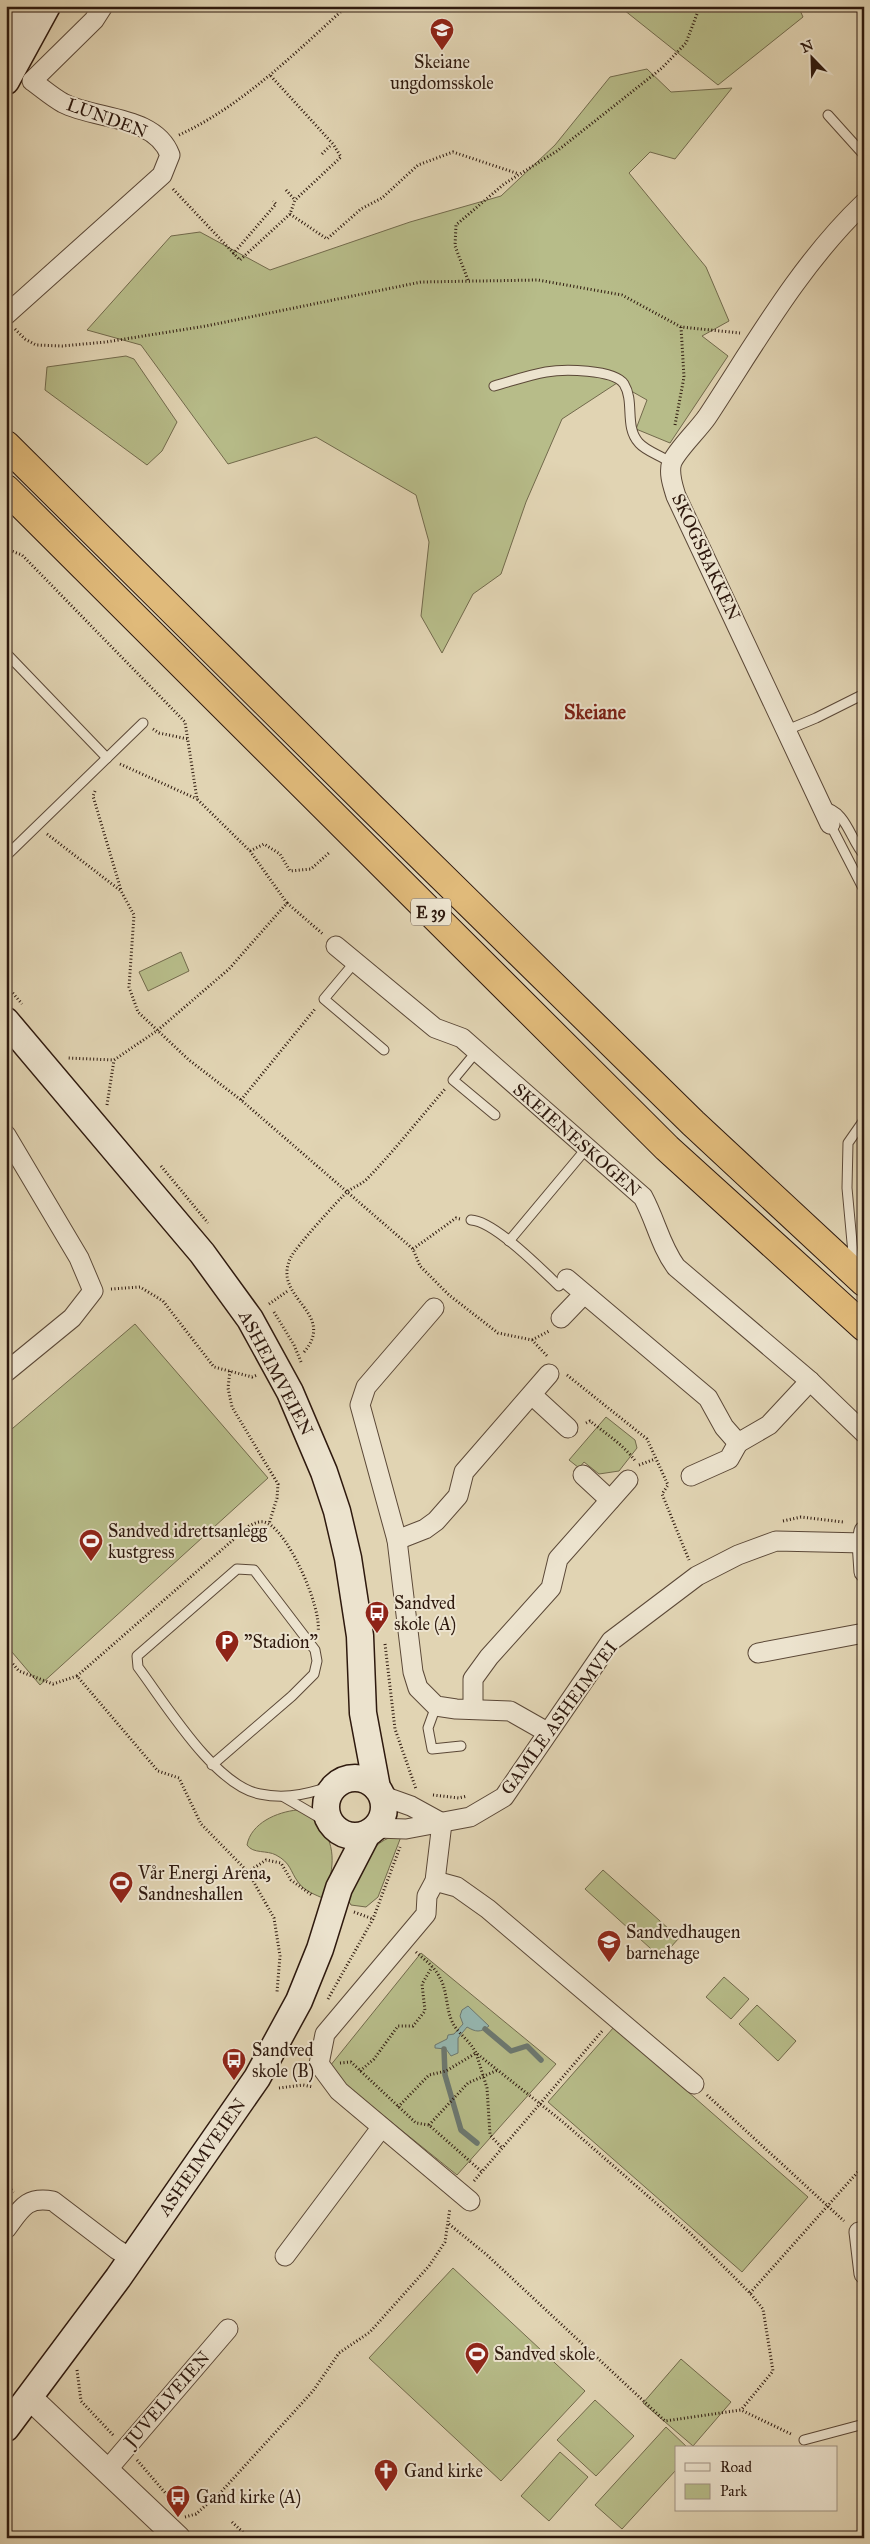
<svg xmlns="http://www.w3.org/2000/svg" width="870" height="2544" font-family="'IM FELL Great Primer',serif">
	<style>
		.green { fill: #b7bc89; stroke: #726a4c }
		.water { fill: #95b7b1; stroke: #6c7870 }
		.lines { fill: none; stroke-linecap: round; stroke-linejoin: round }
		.stream { stroke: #6c7870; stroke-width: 5.5 }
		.service-casing { stroke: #5b4837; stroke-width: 11 }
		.minor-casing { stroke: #5b4837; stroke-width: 21 }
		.tertiary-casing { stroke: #5b4837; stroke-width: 26 }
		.secondary-casing { stroke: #2e190e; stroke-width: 29 }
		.motorway-casing { stroke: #2e190e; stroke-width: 30 }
		.path { stroke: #2e190e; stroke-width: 3; stroke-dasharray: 1 2.5; stroke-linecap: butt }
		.service { stroke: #ece3ce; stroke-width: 9 }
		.minor { stroke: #ece3ce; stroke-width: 19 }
		.tertiary { stroke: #ece3ce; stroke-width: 24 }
		.secondary { stroke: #ece3ce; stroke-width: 26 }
		.motorway { stroke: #e0ba7a; stroke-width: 28 }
		.labels { text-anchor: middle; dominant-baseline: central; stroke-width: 4; stroke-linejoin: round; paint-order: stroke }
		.shield { fill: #ece3ce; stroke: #675648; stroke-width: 1 }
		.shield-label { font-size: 16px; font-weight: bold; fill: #2e190e }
		.poi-label { font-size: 18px; fill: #2e190e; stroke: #ece3ce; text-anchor: start }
		.street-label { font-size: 18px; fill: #2e190e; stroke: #ece3ce }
		.quarter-label { font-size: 20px; font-weight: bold; fill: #7a1f14; stroke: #ece3ce }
	</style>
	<rect width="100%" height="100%" fill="#e1d4b3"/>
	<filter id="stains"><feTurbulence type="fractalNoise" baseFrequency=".004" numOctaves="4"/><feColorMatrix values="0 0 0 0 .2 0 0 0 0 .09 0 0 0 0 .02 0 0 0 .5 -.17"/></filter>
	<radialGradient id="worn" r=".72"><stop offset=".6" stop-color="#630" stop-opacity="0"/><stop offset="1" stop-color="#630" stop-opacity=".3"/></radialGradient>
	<g class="green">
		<path d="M627,6H798L803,17L718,85L624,10Z"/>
		<path d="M647,69L671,92L732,88L675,159L650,152L629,173L706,267L729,321L702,336L728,356L670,443L636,429L647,400L617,383L562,419L526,502L501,574L473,594L442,653L421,616L429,542L416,495L316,437L228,464L141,345L87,330L171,236L200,232L270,270L410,222L501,196L555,145L610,77Z"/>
		<path d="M126,356L134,359L177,422L162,451L147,465L45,390L47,367Z"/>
		<path d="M181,952L189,971L148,991L139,972Z"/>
		<path d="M135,1324L268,1478L40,1685L6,1645V1434Z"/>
		<path d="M606,1417L635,1440L637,1448L619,1471L599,1474L584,1462L579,1468L569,1460Z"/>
		<path d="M297,1810C306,1811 313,1817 319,1824C339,1848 332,1872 325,1899C316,1895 304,1891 298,1882C290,1871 291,1863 276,1855C267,1850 253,1854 247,1845C251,1823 277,1812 297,1810Z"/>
		<path d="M402,1834L378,1897L366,1907L351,1905L348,1900C362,1869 365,1841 402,1834Z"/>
		<path d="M603,1870L679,1938L661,1958L585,1889Z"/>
		<path d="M421,1953L556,2064L457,2175L338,2079L330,2066Z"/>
		<path d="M724,1977L749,1999L731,2019L706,1997Z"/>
		<path d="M757,2005L796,2041L778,2061L739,2024Z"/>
		<path d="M614,2027L808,2197L742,2272L548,2102Z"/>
		<path d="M453,2268L585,2391L501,2481L369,2358Z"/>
		<path d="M681,2359L731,2402L693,2446L643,2403Z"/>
		<path d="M595,2400L634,2436L596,2476L557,2440Z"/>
		<path d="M666,2427L688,2448H676V2470L622,2529L595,2505Z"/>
		<path d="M560,2452L588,2477L549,2521L521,2496Z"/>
	</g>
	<path class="water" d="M468,2006L489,2026C480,2033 476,2032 467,2027L458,2038V2053L451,2056L446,2049L435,2048V2045L447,2039L448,2035L454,2034L463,2024L460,2016L462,2010Z"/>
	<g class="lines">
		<g class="stream">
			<path d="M485,2029L511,2051L527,2046L541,2060"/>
			<path d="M444,2049L445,2075L461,2130L477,2143"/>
		</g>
		<defs>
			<g id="service">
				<path d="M828,115L864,155"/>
				<path d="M494,386C512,381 529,375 546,372C563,369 614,369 624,384C635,402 624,427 639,443C647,452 661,455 671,463"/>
				<path d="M6,653L107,758"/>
				<path d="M787,730L816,718L864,694"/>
				<path d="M823,807C846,810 850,839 864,855"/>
				<path d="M830,824L864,890"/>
				<path d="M6,856L143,723"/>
				<path d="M355,962L324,999L384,1050"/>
				<path d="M477,1051L453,1080L495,1115"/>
				<path d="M471,1220C494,1221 541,1269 559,1286"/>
				<path d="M509,1241L586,1149"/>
				<path d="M854,1264L847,1188L848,1143L864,1120"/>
				<path d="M436,1706L428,1728L432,1749L461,1746"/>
				<path d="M212,1765L292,1696L314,1674L317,1661L315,1650L254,1570L237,1569L137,1656L138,1667C165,1703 215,1786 260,1794C288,1800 313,1793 339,1783"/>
				<path d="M284,1797L332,1825"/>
				<path d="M804,2440L864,2424"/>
			</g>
			<g id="minor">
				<path d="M6,37L24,6"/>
				<path d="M6,315L162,175L170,155C155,115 96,120 63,103C52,97 42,88 32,81L94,20L103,6"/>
				<path d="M830,824L676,496C673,486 668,473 672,462C677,450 698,430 707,417C755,344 800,264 864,203"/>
				<path d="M336,946L435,1028L462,1038L643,1197C656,1221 660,1245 676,1267L810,1381L864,1433"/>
				<path d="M6,1135L79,1258L93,1291L72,1318L6,1372"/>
				<path d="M567,1279L708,1398L724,1427L738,1443L769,1425L810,1381"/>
				<path d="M434,1308L366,1387L360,1405L397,1540L413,1672L418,1688L436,1706L456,1709L510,1711L547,1732"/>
				<path d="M561,1318L584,1294"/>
				<path d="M532,1395L568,1428"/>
				<path d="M583,1475L610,1500"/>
				<path d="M691,1476L729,1459L738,1443"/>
				<path d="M864,1531L862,1542L864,1572"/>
				<path d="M397,1540L425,1529L436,1521L458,1496L464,1472L549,1374"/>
				<path d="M758,1653L864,1633"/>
				<path d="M473,1709V1679L489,1657L551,1588L558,1559L628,1480"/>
				<path d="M383,1796L411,1806L442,1823"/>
				<path d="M442,1823L435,1881L427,1896L426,1914L325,2034L319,2064L339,2091L470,2201"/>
				<path d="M376,1828L406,1829L470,1817L504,1797L611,1641L697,1576L738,1555L776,1541L864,1543"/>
				<path d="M435,1881L457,1887L488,1909L694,2084"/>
				<path d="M6,2229C21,2209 26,2196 53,2201L116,2249L132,2259"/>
				<path d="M859,2232L864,2274"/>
				<path d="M285,2256L381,2128"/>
				<path d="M107,2470L228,2329"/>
			</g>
			<path id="tertiary" d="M29,2397L178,2538"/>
			<g id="secondary">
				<path d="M6,81L47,6"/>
				<path d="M6,1021L202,1253L250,1319L290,1392L324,1472L337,1511L348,1558L360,1636L363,1713L377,1788"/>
				<circle cx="355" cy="1807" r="29"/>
				<path d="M6,2428L118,2278L257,2078L299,2001L320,1949L339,1888L367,1834"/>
			</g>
			<g id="motorway">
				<path d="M6,445L372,808L693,1123L864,1282"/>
				<path d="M6,489L667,1148L864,1327"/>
			</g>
		</defs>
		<use href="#service" class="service-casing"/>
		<use href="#minor" class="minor-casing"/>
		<use href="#tertiary" class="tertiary-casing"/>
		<use href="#secondary" class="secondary-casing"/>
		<use href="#motorway" class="motorway-casing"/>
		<g class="path">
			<path d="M179,135C242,106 295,53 347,6"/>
			<path d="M322,154L330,146"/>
			<path d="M173,189L240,260L290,214L295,200L341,157L333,144L269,74"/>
			<path d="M286,190L295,200"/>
			<path d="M290,214L327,239L361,209L382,198L418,165L453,152L519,174"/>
			<path d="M233,254L276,204L273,201"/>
			<path d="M468,280L455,246L456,225L504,184L557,151L662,68L686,43L700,6"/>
			<path d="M15,329L25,339L36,345L62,346L106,342L206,326L421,282L538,280L622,295L681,327L740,333"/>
			<path d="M675,425L684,377L681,327"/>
			<path d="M6,549L22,555L185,722L197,799L250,851L287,903L229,969L158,1030L114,1060L68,1058"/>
			<path d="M153,729L159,733L188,739"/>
			<path d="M120,764L197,799"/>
			<path d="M95,791L93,796L121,890"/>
			<path d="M47,834L121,891L134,915L129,987L138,1012L189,1060L241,1100L413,1249L420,1266L449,1295L498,1333L532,1340L548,1357"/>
			<path d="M250,851L264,844L280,854L290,871L311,869L330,852"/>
			<path d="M287,903L324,935"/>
			<path d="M6,985L22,1004"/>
			<path d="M241,1100L315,1009"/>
			<path d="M107,1105L114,1060"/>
			<path d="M161,1166L208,1223"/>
			<path d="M413,1249L456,1218L460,1219"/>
			<path d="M111,1289L140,1287L163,1301L214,1367L252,1377L257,1375"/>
			<path d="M269,1304L289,1290"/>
			<path d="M274,1312L294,1345L301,1362"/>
			<path d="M532,1340L549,1331"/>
			<path d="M304,1352C338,1312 270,1298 291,1257C295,1248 340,1198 348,1191C354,1187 362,1184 367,1179C395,1150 419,1119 445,1089"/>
			<path d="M230,1371L228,1388L232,1407L278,1484L277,1498L269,1524"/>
			<path d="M567,1375L647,1439L668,1485L662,1494L689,1560"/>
			<path d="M586,1423L590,1421C605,1433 625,1446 636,1462"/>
			<path d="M639,1465L655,1459"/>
			<path d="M783,1521L801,1517L843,1522"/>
			<path d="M385,1644L395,1729L416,1789"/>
			<path d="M6,1656L19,1671L53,1684L77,1676L158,1771L179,1778L201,1824L248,1872L274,1918L280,1956L277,1992"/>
			<path d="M77,1676L249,1526C255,1523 261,1520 267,1523C289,1533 322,1608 318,1632"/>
			<path d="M433,1795L459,1798L467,1796"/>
			<path d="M248,1872L266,1860L281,1863L291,1880L313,1896"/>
			<path d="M354,1912L373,1919"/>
			<path d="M416,1952C425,1960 435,1967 440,1978C447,1990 446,2006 451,2019C456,2033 470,2040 476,2053L563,2122L688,2231L750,2293L763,2309L773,2371L741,2410"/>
			<path d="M328,1999L373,1919L400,1847"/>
			<path d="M340,2063L351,2062L416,2123L429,2125L482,2172"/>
			<path d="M360,2071L374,2059L398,2026H413L425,2011L422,1984L432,1967"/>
			<path d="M279,2088L303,2085L313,2087"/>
			<path d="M707,2095L844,2221"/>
			<path d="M398,2107L429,2075L446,2071L476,2053L487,2088L490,2135L502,2148"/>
			<path d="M429,2125L468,2083L498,2070"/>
			<path d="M474,2181L603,2030"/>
			<path d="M6,2185L14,2192"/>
			<path d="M449,2224L487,2255L665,2421L741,2410L793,2435"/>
			<path d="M750,2293L864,2165"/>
			<path d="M77,2370L81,2401L114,2436"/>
			<path d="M137,2460L174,2503"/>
			<path d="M185,2517L196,2514L221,2492L313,2391L339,2353L370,2332L429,2266L445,2242L450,2208"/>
			<path d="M232,2522L249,2538"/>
		</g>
		<use href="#service" class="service"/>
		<use href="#minor" class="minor"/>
		<use href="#tertiary" class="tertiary"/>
		<use href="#secondary" class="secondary"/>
		<use href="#motorway" class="motorway"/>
	</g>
	<defs>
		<symbol id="school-pin" viewBox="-11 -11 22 30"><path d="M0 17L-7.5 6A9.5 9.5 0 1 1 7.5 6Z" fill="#8f2418" stroke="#ece3ce"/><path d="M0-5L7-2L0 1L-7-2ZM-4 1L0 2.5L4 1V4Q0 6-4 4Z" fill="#fff"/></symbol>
		<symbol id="stadium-pin" viewBox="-11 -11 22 30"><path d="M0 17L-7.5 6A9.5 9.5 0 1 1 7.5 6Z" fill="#8f2418" stroke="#ece3ce"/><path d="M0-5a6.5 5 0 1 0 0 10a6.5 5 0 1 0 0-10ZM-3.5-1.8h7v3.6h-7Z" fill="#fff"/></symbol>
		<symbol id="bus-pin" viewBox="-11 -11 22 30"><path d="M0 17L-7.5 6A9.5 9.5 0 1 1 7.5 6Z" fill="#8f2418" stroke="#ece3ce"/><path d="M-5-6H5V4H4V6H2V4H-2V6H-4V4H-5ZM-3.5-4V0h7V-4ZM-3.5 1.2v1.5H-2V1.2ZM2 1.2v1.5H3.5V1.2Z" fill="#fff"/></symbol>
		<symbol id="parking-pin" viewBox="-11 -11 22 30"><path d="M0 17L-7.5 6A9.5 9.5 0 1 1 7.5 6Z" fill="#8f2418" stroke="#ece3ce"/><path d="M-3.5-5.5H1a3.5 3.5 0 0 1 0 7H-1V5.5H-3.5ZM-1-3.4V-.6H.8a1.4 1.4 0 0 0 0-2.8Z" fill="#fff"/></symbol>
		<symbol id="church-pin" viewBox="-11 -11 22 30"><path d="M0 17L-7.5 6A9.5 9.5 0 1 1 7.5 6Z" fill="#8f2418" stroke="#ece3ce"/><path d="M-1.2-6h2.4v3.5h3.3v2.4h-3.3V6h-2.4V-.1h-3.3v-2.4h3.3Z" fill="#fff"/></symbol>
	</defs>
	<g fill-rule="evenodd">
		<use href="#school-pin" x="428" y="16" width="28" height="38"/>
		<use href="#stadium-pin" x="77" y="1527" width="28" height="38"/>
		<use href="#bus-pin" x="363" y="1599" width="28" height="38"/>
		<use href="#parking-pin" x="213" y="1628" width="28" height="38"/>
		<use href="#stadium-pin" x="107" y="1869" width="28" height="38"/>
		<use href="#school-pin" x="595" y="1928" width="28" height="38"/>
		<use href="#bus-pin" x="220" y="2046" width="28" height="38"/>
		<use href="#stadium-pin" x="463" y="2340" width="28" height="38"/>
		<use href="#church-pin" x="372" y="2457" width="28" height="38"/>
		<use href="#bus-pin" x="164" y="2483" width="28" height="38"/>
	</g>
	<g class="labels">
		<rect class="shield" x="411" y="898.5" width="40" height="27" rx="4"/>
		<g class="shield-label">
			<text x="431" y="912">E 39</text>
		</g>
		<g class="poi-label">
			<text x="442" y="62" text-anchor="middle">Skeiane<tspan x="442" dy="21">ungdomsskole</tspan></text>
			<text x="108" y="1531">Sandved idrettsanlegg<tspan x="108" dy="21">kustgress</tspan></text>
			<text x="394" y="1603">Sandved<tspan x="394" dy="21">skole (A)</tspan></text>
			<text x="244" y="1642">"Stadion"</text>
			<text x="138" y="1873">Vår Energi Arena,<tspan x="138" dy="21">Sandneshallen</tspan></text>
			<text x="626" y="1932">Sandvedhaugen<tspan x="626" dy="21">barnehage</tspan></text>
			<text x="252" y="2050">Sandved<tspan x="252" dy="21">skole (B)</tspan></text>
			<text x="494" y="2354">Sandved skole</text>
			<text x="404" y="2471">Gand kirke</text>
			<text x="196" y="2497">Gand kirke (A)</text>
		</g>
		<g class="street-label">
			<text transform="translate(107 118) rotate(20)">LUNDEN</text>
			<text transform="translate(706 557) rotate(65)">SKOGSBAKKEN</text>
			<text transform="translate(577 1140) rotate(41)">SKEIENESKOGEN</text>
			<text transform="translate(276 1373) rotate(62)">ASHEIMVEIEN</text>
			<text transform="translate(559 1718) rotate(-54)">GAMLE ASHEIMVEI</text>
			<text transform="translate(202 2157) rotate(-55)">ASHEIMVEIEN</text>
			<text transform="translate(167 2399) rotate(-49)">JUVELVEIEN</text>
		</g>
		<g class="quarter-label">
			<text x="595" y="712">Skeiane</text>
		</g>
	</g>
	<rect width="870" height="2544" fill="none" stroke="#e1d4b3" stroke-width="25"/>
	<rect x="8" y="8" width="855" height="2529" fill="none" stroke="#2e190e" stroke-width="2.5"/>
	<rect x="12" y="12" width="845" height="2519" fill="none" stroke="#2e190e"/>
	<rect x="675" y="2446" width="162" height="65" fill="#ece3ce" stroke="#a09281"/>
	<rect x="685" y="2463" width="25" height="8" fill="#ece3ce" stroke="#a09281"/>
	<text x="720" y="2472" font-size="15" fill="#2e190e">Road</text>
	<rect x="685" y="2484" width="25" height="15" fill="#b7bc89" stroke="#a09281"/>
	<text x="720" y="2496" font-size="15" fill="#2e190e">Park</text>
	<g transform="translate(812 58) rotate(337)" stroke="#ece3ce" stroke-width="4" paint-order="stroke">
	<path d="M0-4L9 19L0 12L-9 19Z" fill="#2e190e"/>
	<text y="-8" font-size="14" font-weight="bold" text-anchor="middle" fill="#2e190e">N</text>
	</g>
	<rect width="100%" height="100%" filter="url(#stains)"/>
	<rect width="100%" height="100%" fill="url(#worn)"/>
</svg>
